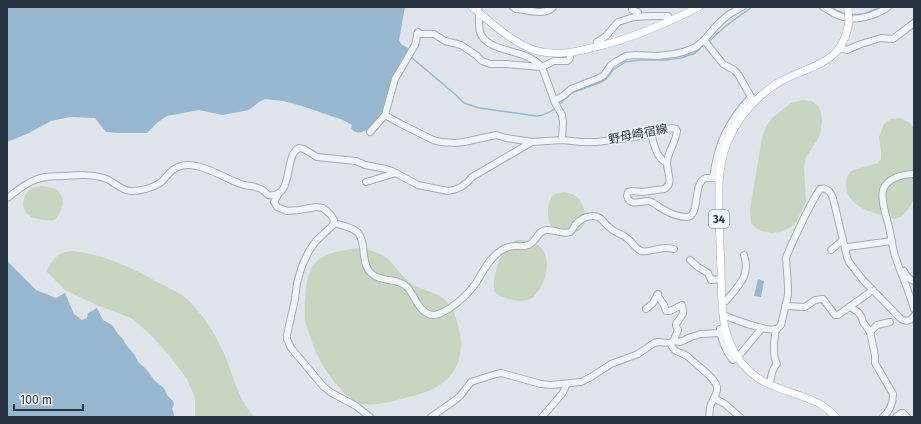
<svg xmlns="http://www.w3.org/2000/svg" width="921" height="424" font-family="'Fira Sans','Noto Sans JP',sans-serif">
	<style>
		.green { fill: #c7d4bf }
		.water { fill: #96b7cd }
		.lines { fill: none; stroke-linecap: round; stroke-linejoin: round }
		.stream { stroke: #96b7cd; stroke-width: 1.5 }
		.minor-casing { stroke: #a3acb4; stroke-width: 8 }
		.major-casing { stroke: #9daab6; stroke-width: 8 }
		.minor { stroke: #f1f4f7; stroke-width: 6 }
		.major { stroke: #fff; stroke-width: 7 }
		.major-bridge-casing { stroke: #9daab6; stroke-width: 8; stroke-linecap: butt }
		.major-bridge { stroke: #fff; stroke-width: 7 }
		.labels { text-anchor: middle; dominant-baseline: central; stroke-width: 3; stroke-linejoin: round; paint-order: stroke }
		.shield { fill: #eef3f7; stroke: #626d78; stroke-width: 1 }
		.shield-label { font-size: 11px; font-weight: bold; fill: #263442 }
		.street-label { font-size: 12px; fill: #263442; stroke: #eef3f7 }
	</style>
	<rect width="100%" height="100%" fill="#dee4e9"/>
	<g class="green">
		<path d="M802,100L812,101L818,106L821,113L822,120L821,130L818,139L806,157L804,167L806,201L797,221L791,227L780,232L771,233L762,231L756,228L751,223L750,209L762,138L766,126L773,117L791,103Z"/>
		<path d="M900,118L910,123L914,129C914,144 914,160 914,175C914,182 915,190 914,197C913,203 905,216 898,218C893,220 886,217 881,215C866,211 846,203 846,185C846,180 847,175 851,171L878,163L881,159V152L879,137L884,124L891,119Z"/>
		<path d="M41,186C46,187 52,187 57,190C67,198 62,212 55,220C46,221 30,220 25,211C21,206 24,194 29,190C32,187 37,187 41,186Z"/>
		<path d="M564,192C569,193 574,194 578,198C586,207 590,227 576,232C575,232 571,234 570,234C568,234 566,233 564,232C562,232 557,231 555,230C547,224 546,207 551,198C554,193 559,193 564,192Z"/>
		<path d="M518,240C525,240 533,240 538,245C552,256 547,278 539,290C536,294 532,299 527,300C520,302 510,300 503,297C500,296 497,295 495,292C490,284 500,256 505,248C508,244 513,242 518,240Z"/>
		<path d="M357,248C370,249 383,253 392,263C397,269 402,276 408,281C419,291 435,290 445,300C454,308 456,318 459,329C460,333 461,337 461,341C462,347 460,353 459,359C454,378 439,388 420,394C405,398 377,407 361,404C352,402 344,393 338,386C323,369 316,355 309,333C308,329 306,326 305,322C304,311 305,299 306,289C307,279 310,267 317,261C328,252 344,250 357,248Z"/>
		<path d="M72,251C102,254 131,267 157,282C165,286 174,290 182,295C198,307 215,333 223,351C232,371 239,403 255,417H195V398L187,379L169,355L149,333L131,318L99,306L65,290L46,271C55,259 55,253 72,251Z"/>
	</g>
	<g class="water">
		<path d="M7,7H405L399,40L401,44L411,50C404,65 396,81 388,97C385,103 383,111 379,117C374,125 359,140 351,128L352,125L343,120L302,106L283,101L265,99L259,102L249,110L223,115L199,110L167,116L158,122L147,133H120L106,132L95,118L70,117L51,121L29,133L7,142Z"/>
		<path d="M7,260L10,264L36,290L56,298L65,293L74,314L82,320L87,318L88,313L97,308L103,320L112,325L118,334L123,339L126,345L134,354L138,362L146,369L155,381L164,388L167,395L173,401L174,404L172,409L174,414V417H7Z"/>
		<path d="M758,279L764,281L761,297L754,296Z"/>
	</g>
	<g class="lines">
		<g class="stream">
			<path d="M829,7L838,11L845,14"/>
			<path d="M851,15L864,14L880,7"/>
			<path d="M708,42L727,25L752,7"/>
			<path d="M411,57L457,96L464,103L479,108L537,116C545,115 549,113 556,108"/>
			<path d="M559,105L571,93L599,83L606,79L613,70L625,62L640,60H665L681,58L695,53L705,44"/>
		</g>
		<defs>
			<g id="minor">
				<path d="M478,7C480,15 478,24 480,32C487,54 527,48 542,67L555,103L562,115L563,122L562,140"/>
				<path d="M513,7L516,9C526,10 547,16 553,7"/>
				<path d="M632,7V10L638,12V17"/>
				<path d="M823,7C829,10 834,14 840,16C856,22 875,16 888,7"/>
				<path d="M417,34H434L445,41L461,45L476,55L482,61L490,64H506L542,67L554,61H567C571,59 570,57 570,53"/>
				<path d="M704,40L723,64L734,70L738,74L751,97C727,123 718,143 713,178"/>
				<path d="M597,47V42L606,36L618,22L634,17L651,16H668L671,20"/>
				<path d="M840,48L847,50L861,44L881,38L893,39L914,23"/>
				<path d="M555,100L563,96L571,89L599,78L604,75L611,65L617,61L626,56L635,55L657,56L674,54L683,52L696,47L704,40L717,25L728,15L742,7"/>
				<path d="M385,115L399,123L433,140L441,142L455,143L464,142L496,135L506,138L532,142L562,140L581,142H597L635,137L654,133L672,128L676,129L677,131C676,142 668,151 667,162C666,171 675,184 664,189L642,192L631,191L628,192L627,196C630,207 640,201 648,201C652,201 655,204 659,207C667,212 676,217 687,217C701,216 692,182 706,178C710,178 715,178 719,179"/>
				<path d="M370,132L385,115L395,79L415,45L418,32"/>
				<path d="M651,134C654,144 656,158 667,163"/>
				<path d="M914,174C903,174 887,178 883,190C881,200 885,213 888,223C891,234 892,246 895,256C901,274 909,291 914,309"/>
				<path d="M366,182L396,173"/>
				<path d="M279,193L274,202L277,207L287,211L299,210L316,207L323,208L331,215L334,220L333,225L316,241L309,251L302,266L297,283L295,299L287,335V339L291,348L323,386L330,392L356,406L370,417"/>
				<path d="M7,198C16,192 25,183 35,180C46,175 54,177 65,176C78,175 91,174 104,178C114,181 121,191 131,191C140,191 152,188 160,183C166,178 170,170 178,167C197,159 223,178 241,184C248,187 257,185 264,191C265,192 267,194 268,195C295,199 283,155 299,148L304,149L317,157L356,161L365,165L386,169L392,171L418,185L448,191C458,190 466,185 472,177L532,142"/>
				<path d="M334,223C359,230 362,230 364,256C365,262 366,269 371,273C381,283 397,277 407,287C415,295 419,314 433,315C439,315 445,311 450,308C459,302 469,293 476,283C483,272 488,260 499,252C504,248 510,246 516,246C520,246 524,247 528,245C536,243 537,231 546,230C553,229 563,235 570,232C572,231 574,227 575,225C580,219 586,216 593,216C602,216 604,224 610,228C615,233 623,234 628,239C632,242 636,249 641,251C648,253 658,248 665,248C668,248 671,248 674,249"/>
				<path d="M831,250L843,240"/>
				<path d="M846,250L848,247L892,241"/>
				<path d="M690,260L698,267L708,273L711,280L721,279"/>
				<path d="M904,271C906,276 909,279 914,281"/>
				<path d="M657,295L664,305L666,311H670L682,305L683,311V314L676,324V326L678,330L673,342"/>
				<path d="M722,302L726,301C738,286 751,276 744,255"/>
				<path d="M785,306L805,307L815,300L823,299L835,315H838L873,290"/>
				<path d="M850,307L858,312L861,316L863,322L870,332L875,355V363L893,394C893,403 890,411 883,417"/>
				<path d="M646,309L653,303L658,294"/>
				<path d="M723,315C733,319 767,332 776,329C779,328 779,327 781,325L788,295V286L786,258L787,255C797,232 807,209 820,189C828,187 830,192 833,198L847,257L849,262L863,280L901,319C906,322 911,321 914,316"/>
				<path d="M720,329C721,339 726,352 733,360L736,359L738,357L762,328"/>
				<path d="M870,332L877,325L890,322"/>
				<path d="M670,343C676,355 678,350 687,356C690,358 691,360 694,362C700,368 715,378 717,387C718,393 714,397 712,402C709,406 710,412 709,417"/>
				<path d="M769,384C773,376 770,371 777,364C772,355 774,340 776,329"/>
				<path d="M714,398L725,404L740,417"/>
				<path d="M431,417L454,401L460,396L471,382L496,374L501,373L512,376L541,384L551,385L581,382L591,377L611,364L638,354L654,343L658,342L670,343L674,341L680,342L691,337L701,334L720,333"/>
				<path d="M542,417L562,394L567,384"/>
				<path d="M896,417L901,413H903L907,417"/>
			</g>
			<g id="major">
				<path d="M472,7C491,22 510,41 534,50C554,56 571,53 591,48C629,40 664,24 699,7"/>
				<path d="M836,417C831,412 826,408 820,404C797,392 768,389 749,371C719,342 722,307 721,269C720,252 720,235 719,218C719,191 717,166 728,141C738,117 755,98 776,84C809,64 843,67 849,21"/>
			</g>
		</defs>
		<use href="#minor" class="minor-casing"/>
		<use href="#major" class="major-casing"/>
		<use href="#minor" class="minor"/>
		<use href="#major" class="major"/>
		<defs>
			<path id="major-bridge" d="M848,9L849,21"/>
		</defs>
		<use href="#major-bridge" class="major-bridge-casing"/>
		<use href="#major-bridge" class="major-bridge"/>
	</g>
	<g class="labels">
		<rect class="shield" x="709" y="210" width="20" height="18" rx="3"/>
		<g class="shield-label">
			<text x="719" y="219">34</text>
		</g>
		<g class="street-label">
			<text transform="translate(638 134) rotate(-11)">野母崎宿線</text>
		</g>
	</g>
	<rect width="921" height="424" fill="none" stroke="#263442" stroke-width="16"/>
	<path d="M14 404v6h69v-6" fill="none" stroke="#263442" stroke-width="2"/>
	<text x="20" y="404" font-size="12" fill="#263442" stroke="#eef3f7" stroke-width="3" paint-order="stroke">100 m</text>
</svg>
